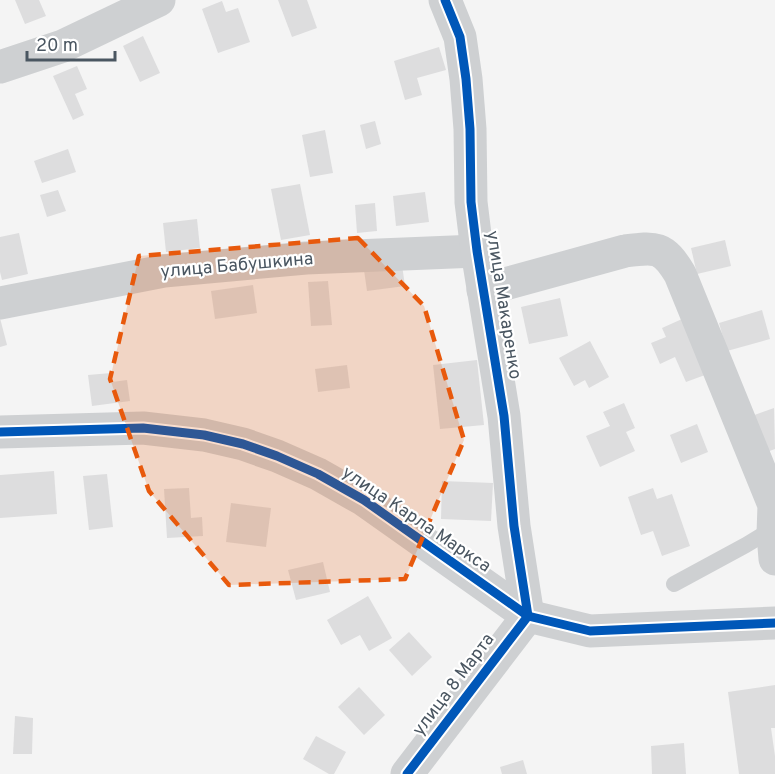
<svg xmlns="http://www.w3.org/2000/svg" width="775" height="774" font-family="Overpass,sans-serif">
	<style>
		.building { fill: #ddddde }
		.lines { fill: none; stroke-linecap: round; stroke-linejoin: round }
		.lane { stroke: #ced0d2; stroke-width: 16 }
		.street { stroke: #ced0d2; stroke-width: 33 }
		.cycleway-casing { stroke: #fff; stroke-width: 13 }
		.cycleway { stroke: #0057b8; stroke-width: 9 }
		.marked { fill: #e8590c; fill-opacity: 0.2; stroke: #e8590c; stroke-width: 4.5; stroke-dasharray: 12 8; stroke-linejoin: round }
		.labels { text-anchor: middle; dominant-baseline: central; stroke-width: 4.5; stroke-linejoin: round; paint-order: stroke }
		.street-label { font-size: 18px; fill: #4a5661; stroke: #fff }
	</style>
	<rect width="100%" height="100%" fill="#f4f4f4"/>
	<g class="building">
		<path d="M15,0H39L46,16L25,24Z"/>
		<path d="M278,0H307L317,28L292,37Z"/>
		<path d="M222,1L226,12L238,8L250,42L218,53L202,9Z"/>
		<path d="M143,36L160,73L140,82L123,46Z"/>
		<path d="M439,47L446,70L417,78L422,95L405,100L394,61Z"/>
		<path d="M77,66L87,89L75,94L84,115L73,120L53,76Z"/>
		<path d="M375,121L381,144L366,149L360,125Z"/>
		<path d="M325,130L333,173L310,177L302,135Z"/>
		<path d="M68,149L76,172L42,183L34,161Z"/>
		<path d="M300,184L310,235L281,240L271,189Z"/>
		<path d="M58,190L66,211L47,217L40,195Z"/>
		<path d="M425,192L429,222L396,226L393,196Z"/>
		<path d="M375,203L377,231L357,233L355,205Z"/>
		<path d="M197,219L200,248L166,252L163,223Z"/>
		<path d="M19,233L28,274L2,280L0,272V237Z"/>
		<path d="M725,240L731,266L697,274L691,248Z"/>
		<path d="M402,265L405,286L367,291L364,270Z"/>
		<path d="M328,281L332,325L311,326L308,282Z"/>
		<path d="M253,285L257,313L215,319L211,291Z"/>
		<path d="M560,298L568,336L529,344L521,307Z"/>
		<path d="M762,310L770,339L727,351L719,323Z"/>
		<path d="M0,318L7,345L0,347Z"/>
		<path d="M682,319L705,375L686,382L675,357L660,364L651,343L666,337L662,328Z"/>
		<path d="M590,341L609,377L589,388L585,380L574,386L559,358Z"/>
		<path d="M477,360L484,425L440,429L433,365Z"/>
		<path d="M347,365L350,388L318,392L315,369Z"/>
		<path d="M111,373L112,382L127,380L130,401L92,406L88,375Z"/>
		<path d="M624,403L635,428L626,432L635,451L600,467L586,436L610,426L603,412Z"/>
		<path d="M774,408L775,449L761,454L749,417Z"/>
		<path d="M697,424L708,452L681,463L670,435Z"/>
		<path d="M54,471L57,514L0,518V475Z"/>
		<path d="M107,474L113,527L89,530L83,476Z"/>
		<path d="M442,481L493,483L491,521L441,519Z"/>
		<path d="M189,488L191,518L202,517L203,536L167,538L164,489Z"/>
		<path d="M653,488L657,499L672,494L690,546L662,556L653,531L641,535L628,497Z"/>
		<path d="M231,503L271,508L266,547L226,542Z"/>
		<path d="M323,562L330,592L296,600L288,570Z"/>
		<path d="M368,596L392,638L369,651L360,635L341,645L327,620Z"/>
		<path d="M409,632L432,657L412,676L389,650Z"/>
		<path d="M775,685V728H771L775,756V774H739L728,692Z"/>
		<path d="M359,687L385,715L364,735L338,707Z"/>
		<path d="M15,716L33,718L32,754H13Z"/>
		<path d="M316,736L346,752L334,774H329L303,759Z"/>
		<path d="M684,743L686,774H652L651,746Z"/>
		<path d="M523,760L527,774H502L500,767Z"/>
	</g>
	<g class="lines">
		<path class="lane" d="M674,584L746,545L774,528"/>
		<g class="street">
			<path d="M0,67L63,46L159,0"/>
			<path d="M483,290L625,251C656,247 663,246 680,274L774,505L773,534L775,559"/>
			<path d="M0,303L164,271L306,258L477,251"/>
			<path d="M0,432L143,428L204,435L243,444L277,456L318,474L364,500L528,616L590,631L775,623"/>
			<path d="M407,774L528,616L514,526L504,416L477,251L471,202L470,129L466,79L460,37L445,0"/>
		</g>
		<defs>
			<g id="cycleway">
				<path d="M0,432L143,428L204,435L243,444L277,456L318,474L364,500L528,616L590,631L775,623"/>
				<path d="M407,774L528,616L514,526L504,416L477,251L471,202L470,129L466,79L460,37L445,0"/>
			</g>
		</defs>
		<use href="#cycleway" class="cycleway-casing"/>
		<use href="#cycleway" class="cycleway"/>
	</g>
	<path class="marked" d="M358,238L424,306L464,440L405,579L229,585L149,491L110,379L139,256Z"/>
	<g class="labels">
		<g class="street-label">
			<text transform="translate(237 266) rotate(-5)">улица Бабушкина</text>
			<text transform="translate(503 305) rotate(81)">улица Макаренко</text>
			<text transform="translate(416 520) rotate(34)">улица Карла Маркса</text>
			<text transform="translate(454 685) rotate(-53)">улица 8 Марта</text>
		</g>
	</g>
	<path d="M27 51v9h88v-9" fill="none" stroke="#4a5661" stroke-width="3"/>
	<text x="36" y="51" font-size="18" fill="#4a5661" stroke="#ffffff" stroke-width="4.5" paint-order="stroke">20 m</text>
</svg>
